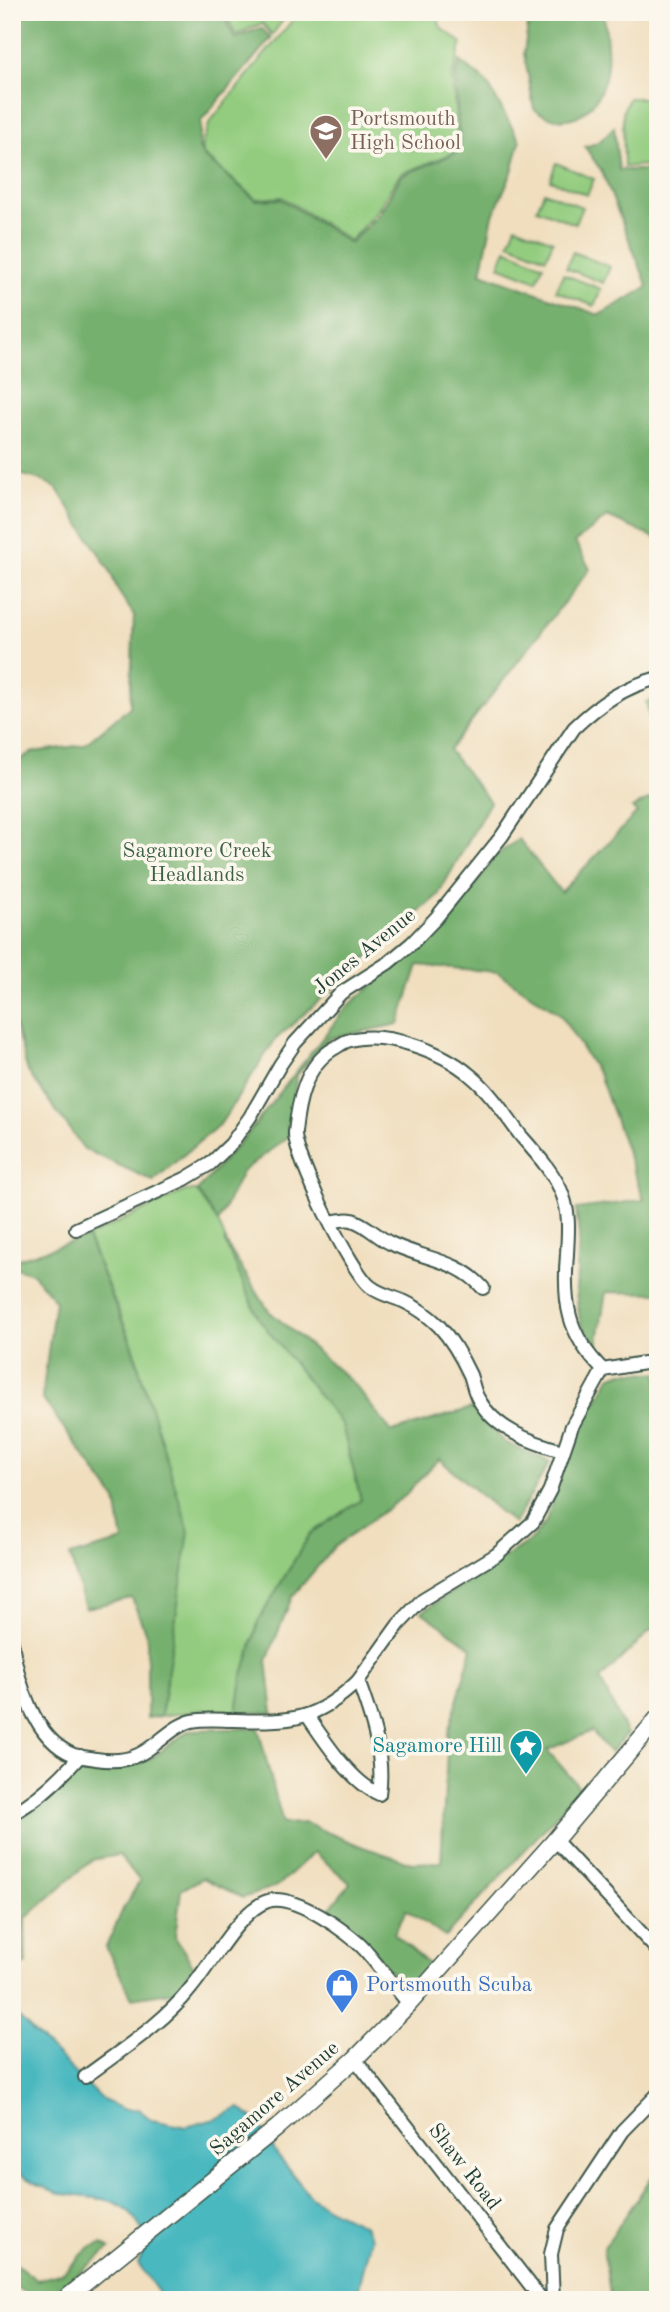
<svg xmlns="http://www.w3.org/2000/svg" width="670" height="2312" font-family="'Old Standard TT',serif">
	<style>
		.green { fill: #93cc7f; stroke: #59845a; stroke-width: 2 }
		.forest { fill: #76b06e; stroke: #4a7651; stroke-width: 2 }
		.water { fill: #48b8bf; stroke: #347a7a; stroke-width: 2 }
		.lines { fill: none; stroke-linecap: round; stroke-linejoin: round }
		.minor-casing { stroke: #3e5549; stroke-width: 16 }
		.major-casing { stroke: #3e5549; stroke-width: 19 }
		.minor { stroke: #fff; stroke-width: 12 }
		.major { stroke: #fff; stroke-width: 16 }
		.labels { text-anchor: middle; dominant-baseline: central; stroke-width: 7; stroke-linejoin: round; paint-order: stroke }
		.education-label { font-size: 21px; fill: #785e54; stroke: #fbf7ec; text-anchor: start }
		.park-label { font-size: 21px; fill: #3c6147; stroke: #fbf7ec }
		.street-label { font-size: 21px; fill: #1f3d34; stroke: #fbf7ec }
		.culture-label { font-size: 21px; fill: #0d838f; stroke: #fbf7ec; text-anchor: end }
		.shop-label { font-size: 21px; fill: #366cbe; stroke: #fbf7ec; text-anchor: start }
	</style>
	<rect width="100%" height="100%" fill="#fbf7ec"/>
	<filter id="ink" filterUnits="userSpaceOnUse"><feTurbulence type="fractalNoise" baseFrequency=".0143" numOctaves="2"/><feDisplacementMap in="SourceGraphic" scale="14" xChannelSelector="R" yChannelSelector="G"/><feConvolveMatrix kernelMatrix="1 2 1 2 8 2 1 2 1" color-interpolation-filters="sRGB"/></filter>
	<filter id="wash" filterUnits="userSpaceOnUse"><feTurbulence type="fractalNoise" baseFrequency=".00686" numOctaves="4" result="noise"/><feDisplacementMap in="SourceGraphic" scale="28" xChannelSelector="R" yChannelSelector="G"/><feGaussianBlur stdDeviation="1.57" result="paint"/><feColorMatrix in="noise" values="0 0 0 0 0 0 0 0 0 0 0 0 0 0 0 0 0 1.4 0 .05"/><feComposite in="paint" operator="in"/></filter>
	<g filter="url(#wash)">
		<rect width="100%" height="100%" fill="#f0debe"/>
		<g class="green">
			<path d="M225,12H289L272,35L262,23L236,35Z"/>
			<path d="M299,12H436L441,28L462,43L452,77L459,151L400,174L376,212L350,241L282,197L256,199L204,155L201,147L210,122Z"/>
			<path d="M629,98H658V164L624,167L623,111Z"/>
			<path d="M556,163L594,179L587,195L550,180Z"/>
			<path d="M544,192L582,207L575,224L537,209Z"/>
			<path d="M516,226L553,241L546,258L509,243Z"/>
			<path d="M506,249L543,265L537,281L499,266Z"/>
			<path d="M573,252L610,267L603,283L566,268Z"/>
			<path d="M563,274L601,289L594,306L556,291Z"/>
			<path d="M185,1191H197L218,1222L259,1319L342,1425L361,1500L310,1534L259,1620L242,1678L237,1712L203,1710L161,1716L188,1531L131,1340L87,1237Z"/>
		</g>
		<g class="forest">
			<path d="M12,12H222L235,38L261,28L271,38L201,121L199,147L203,156L256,200L281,199L350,243L379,214L401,176L460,151L455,76L460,61L487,83L520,141L512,172L493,215L481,273L599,315L648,287L602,172L585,147L599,142L614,127L619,170H655L658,182V539L607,517L575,542L590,569L449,750L490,802L438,895L275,1040L221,1123L153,1181L84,1149L28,1072L12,1014V764L33,752L84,745L130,707L134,615L118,591L109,569L57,489C44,479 28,476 12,473Z"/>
			<path d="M530,12H604C605,29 609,49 607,66C603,107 571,136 534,109L524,53Z"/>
			<path d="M658,698V754L646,702Z"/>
			<path d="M658,795V1293L606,1292L596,1352L580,1321L576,1292L579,1236L576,1209L644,1200L600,1077L560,1014L497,972L418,965L399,1024L328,1039L297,1075L288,1137L242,1172L218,1222L197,1191L253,1127L346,1008L419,945L478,881L495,856L519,839L561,892L637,813L632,808Z"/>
			<path d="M87,1237L130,1340L189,1531L161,1716L147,1718V1637L132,1598L85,1608L70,1556L123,1541L116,1500L42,1398L55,1300L32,1273L16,1268L12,1270V1261Z"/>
			<path d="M224,1240L269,1311L352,1382L392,1432L472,1408L504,1442L550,1462L514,1524L439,1459L403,1497L334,1547L292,1597L267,1660L273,1713L237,1712L242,1678L259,1620L310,1534L361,1500L342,1425L259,1319Z"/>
			<path d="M622,1372L658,1373V1634L652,1629L600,1679L627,1734L610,1753L592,1731L547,1750L581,1789L445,1937L406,1910L394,1934L431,1966L407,1993L360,1934L327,1912L350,1883L314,1852L279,1885L243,1898L203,1878L181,1890L175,1937L194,1967L176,1991L132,1998L106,1947L124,1907L140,1881L119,1855L91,1860L25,1919L26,1965L12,1967V1823L54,1795L76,1768L119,1769L150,1759L189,1730L258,1728L283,1824L305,1823L363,1847L412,1863L441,1862L448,1733L472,1648L422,1612L533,1538L546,1521L568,1453L610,1377Z"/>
			<path d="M658,2168V2300H611L603,2249Z"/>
			<path d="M102,2244L110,2249L44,2300H39L12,2285V2261L37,2280L63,2273L89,2248Z"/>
		</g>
		<path class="water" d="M12,2011L103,2100L123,2109H138L152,2120L186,2127L215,2119L240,2108L260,2125L277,2155L310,2196L328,2208L365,2226L371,2238L359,2287L360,2300H164L138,2264L148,2242C124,2190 108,2203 60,2193C44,2189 26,2178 12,2168Z"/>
	</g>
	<g filter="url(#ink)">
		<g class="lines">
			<defs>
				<g id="minor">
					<path d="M330,1222C337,1221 345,1218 352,1220C366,1224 377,1237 390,1243C422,1259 458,1259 483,1288"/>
					<path d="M76,1229L185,1179L210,1164L231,1144L250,1117L280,1065L295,1043L341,993L388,963L412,943L436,918L502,836L574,728C599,704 624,687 658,678"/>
					<path d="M562,1451C531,1442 496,1430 479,1400C474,1393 473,1383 470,1375C462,1358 452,1340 439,1326C429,1316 418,1308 405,1302C394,1297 381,1295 371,1287C352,1274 293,1155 295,1132C298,1102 305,1066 333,1049C337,1047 342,1043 347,1041C383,1029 442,1051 470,1075C491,1092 505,1115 521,1136C536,1153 556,1175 563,1196C570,1215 568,1234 567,1254C563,1302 567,1334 603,1370"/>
					<path d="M12,1642C17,1680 34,1740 74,1755C81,1757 89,1758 96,1759C109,1761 125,1761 138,1755C156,1747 172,1726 192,1721C205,1718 222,1720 235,1720C291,1722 316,1721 358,1681"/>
					<path d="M307,1715C324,1740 351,1782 379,1794C385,1756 371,1716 358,1681L399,1624L423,1599L496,1555L533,1522L550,1490L572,1426L603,1370L644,1363L658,1365"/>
					<path d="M12,1814C39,1799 60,1779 80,1756"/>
					<path d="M555,1840L658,1951"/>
					<path d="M355,2059L542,2300"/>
					<path d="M85,2077C121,2050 163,2024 191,1988C210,1966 240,1909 268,1901C293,1893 349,1932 365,1950C380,1968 394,1986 409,2004"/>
					<path d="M553,2300L551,2254L557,2229L622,2131L658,2094"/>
				</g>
				<path id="major" d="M64,2300L277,2128L355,2059L409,2004L555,1840L658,1718"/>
			</defs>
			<use href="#minor" class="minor-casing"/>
			<use href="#major" class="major-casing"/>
			<use href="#minor" class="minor"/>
			<use href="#major" class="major"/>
		</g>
	</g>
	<defs>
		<symbol id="school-pin" viewBox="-11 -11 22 30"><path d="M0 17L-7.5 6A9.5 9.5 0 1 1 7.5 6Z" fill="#8d6e63" stroke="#fbf7ec"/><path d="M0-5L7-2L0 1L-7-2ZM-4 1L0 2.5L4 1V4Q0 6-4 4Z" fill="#fff"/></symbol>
		<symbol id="sight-pin" viewBox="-11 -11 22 30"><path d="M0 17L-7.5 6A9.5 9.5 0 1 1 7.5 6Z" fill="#0f9aa8" stroke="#fbf7ec"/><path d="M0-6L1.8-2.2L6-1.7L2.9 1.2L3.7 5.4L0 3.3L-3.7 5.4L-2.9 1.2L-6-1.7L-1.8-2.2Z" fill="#fff"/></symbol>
		<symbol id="shop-pin" viewBox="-11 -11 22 30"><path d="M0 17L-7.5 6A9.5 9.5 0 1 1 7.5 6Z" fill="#3f7fe0" stroke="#fbf7ec"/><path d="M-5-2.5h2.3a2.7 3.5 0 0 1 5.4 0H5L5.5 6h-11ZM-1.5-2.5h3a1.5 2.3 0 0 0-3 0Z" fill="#fff"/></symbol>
	</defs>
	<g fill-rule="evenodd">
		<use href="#school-pin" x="307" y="112" width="38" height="52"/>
		<use href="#sight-pin" x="507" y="1727" width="38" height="52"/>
		<use href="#shop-pin" x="323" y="1966" width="38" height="52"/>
	</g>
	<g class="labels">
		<g class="education-label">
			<text x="350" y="119">Portsmouth<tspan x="350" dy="24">High School</tspan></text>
		</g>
		<g class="park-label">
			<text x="197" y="851">Sagamore Creek<tspan x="197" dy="24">Headlands</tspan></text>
		</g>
		<g class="street-label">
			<text transform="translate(365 952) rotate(-39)">Jones Avenue</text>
			<text transform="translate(275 2099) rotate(-41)">Sagamore Avenue</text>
			<text transform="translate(464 2167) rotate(52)">Shaw Road</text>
		</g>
		<g class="culture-label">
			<text x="502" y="1746">Sagamore Hill</text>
		</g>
		<g class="shop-label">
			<text x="366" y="1985">Portsmouth Scuba</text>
		</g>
	</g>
	<rect width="670" height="2312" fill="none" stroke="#fbf7ec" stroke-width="42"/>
</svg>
